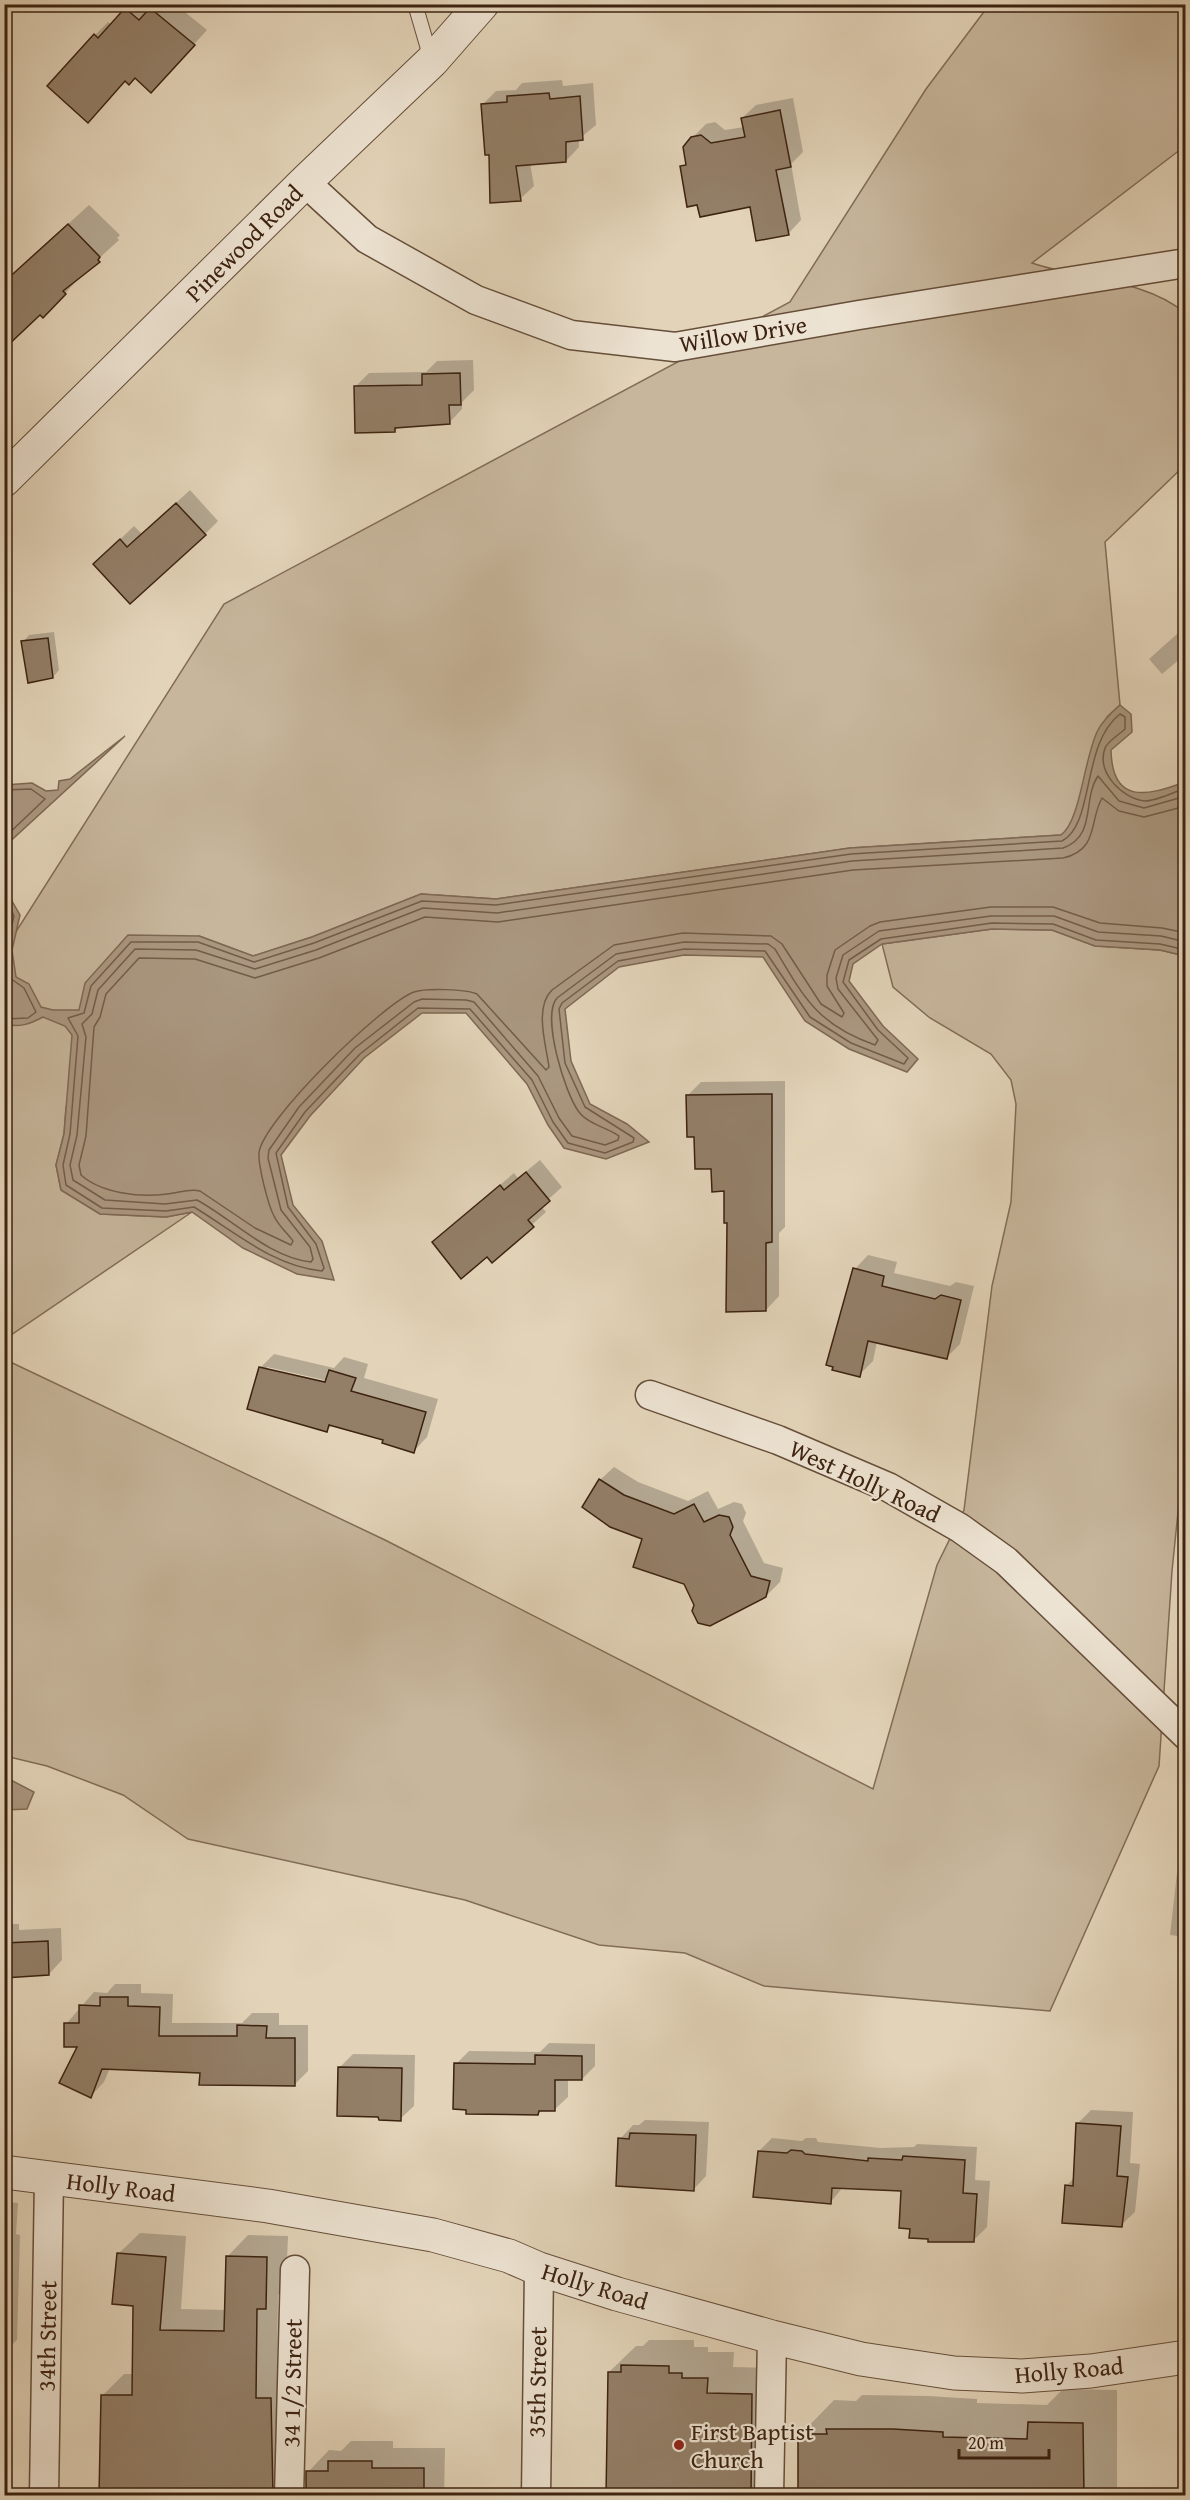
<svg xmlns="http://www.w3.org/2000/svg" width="1190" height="2500" font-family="'Gentium Book Plus',serif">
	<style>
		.green { fill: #c7b69c; stroke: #826c56; stroke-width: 1.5 }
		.water { fill: #aa9780; stroke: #7e6853; stroke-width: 1.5 }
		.shadow { fill: #0003; fill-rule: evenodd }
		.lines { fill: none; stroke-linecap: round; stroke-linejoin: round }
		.shore { stroke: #735c48; stroke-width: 1.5 }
		.building { fill: #937f68; stroke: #3c2210; stroke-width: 1.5 }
		.service-casing { stroke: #664e3a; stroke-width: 16 }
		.minor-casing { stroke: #664e3a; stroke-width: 31 }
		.tertiary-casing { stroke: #664e3a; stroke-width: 35 }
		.service { stroke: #ede3d2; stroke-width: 14 }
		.minor { stroke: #ede3d2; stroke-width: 28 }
		.tertiary { stroke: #ede3d2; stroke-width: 33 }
		.poi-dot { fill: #8f2418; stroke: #ede3d2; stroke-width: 2 }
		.labels { text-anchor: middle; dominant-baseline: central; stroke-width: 4.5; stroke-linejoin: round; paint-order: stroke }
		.street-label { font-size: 24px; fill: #3c2210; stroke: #ede3d2 }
		.poi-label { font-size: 24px; fill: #3c2210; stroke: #ede3d2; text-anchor: start }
	</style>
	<rect width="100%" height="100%" fill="#e3d4b9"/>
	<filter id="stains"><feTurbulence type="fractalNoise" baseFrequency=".00333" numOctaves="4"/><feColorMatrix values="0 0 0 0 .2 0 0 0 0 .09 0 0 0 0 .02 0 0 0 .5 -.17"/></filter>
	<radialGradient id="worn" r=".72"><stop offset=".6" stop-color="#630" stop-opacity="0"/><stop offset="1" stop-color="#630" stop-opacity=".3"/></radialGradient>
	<g class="green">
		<path d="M989,5H1185V146L1032,263C1081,280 1145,279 1185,313V465L1105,542L1120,705L1107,717L1069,830L1061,835L850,848L496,899L421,894L312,937L253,956L199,936L66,1107L64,1134L56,1165L61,1190L100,1214L166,1217L192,1212L5,1339V949L224,604L790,302L926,89Z"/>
		<path d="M992,929L1052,930L1095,946L1160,950L1185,956L1186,1434L1172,1571L1159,1766L1050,2011L764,1986L685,1953L599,1945L465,1900L188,1839L123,1795L47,1766L5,1756L4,1359L385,1540L873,1789L937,1565L964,1510L992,1286L1011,1202L1016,1104L1011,1080L991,1054L930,1018L893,987L882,944Z"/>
	</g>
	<g class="water">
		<path d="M1120,705L1131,714L1132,732L1111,750C1112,805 1147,796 1185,782V956L1160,950L1095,946L1052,930L992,929L882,944L853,964L849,981L883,1026L918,1059L907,1072L849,1049L805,1021L763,957L684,955L619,967L565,1009L571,1061L590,1104L627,1124L649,1142L606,1159L564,1148L548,1125L527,1084L466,1013H422L364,1058L310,1116L281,1155L293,1205L322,1241L334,1280L297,1274L243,1248L192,1212L166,1217L100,1214L61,1190L56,1165L64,1134L72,1035L65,1026L43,1017C30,1024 19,1028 5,1024V881L8,882L12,901L20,915L12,950L16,977L29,984L41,1007L53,1010H79L85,983L128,935L199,936L253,956L312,937L421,894L496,899L850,848L1061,835C1081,821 1084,756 1098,730C1103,720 1112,712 1120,705Z"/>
		<path d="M125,736L5,846V820L8,818L5,814V785L32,783L46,791L58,790L59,781L70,779Z"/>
		<path d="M5,1777L34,1792L27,1809L5,1810Z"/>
	</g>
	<g class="shadow">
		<path d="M131,4H150L153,7L156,4H175L207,30L164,77L135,76L126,80L102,108L95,35L108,22L112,25Z"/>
		<path d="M562,80L563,86L593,83L596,125L579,139V147L566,161L530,163L534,186L520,199L490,154L482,105L496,91L516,90L522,83Z"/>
		<path d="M793,98L803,152L791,164L801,220L788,234L751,205L698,203L682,167L687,162L692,138L706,124L715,122L725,130L744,127L742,118L756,105Z"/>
		<path d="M89,205L120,235L117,238L119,240L84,272L63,296L4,341V270L6,268L13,274Z"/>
		<path d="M473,360L474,390L462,402V409L449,423L399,426L395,431L355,387L369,373L426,372L437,361Z"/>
		<path d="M190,490L218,521L205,534L109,550L134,526L142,534Z"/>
		<path d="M1186,598V617L1177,606Z"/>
		<path d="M1186,626V654L1162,674L1149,659Z"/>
		<path d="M54,632L59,670L53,677L23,642L29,635Z"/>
		<path d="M785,1081V1227L779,1233V1296L766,1310L729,1221L725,1189L695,1135L688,1095L701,1082Z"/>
		<path d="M540,1160L562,1187L541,1206L546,1212L492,1261L448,1229L514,1173L518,1178Z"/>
		<path d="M868,1255L897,1262L894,1273L950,1286L956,1282L974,1286L960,1344L946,1358L877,1342L873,1361L859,1375L834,1366L855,1269Z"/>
		<path d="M274,1354L334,1368L344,1357L368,1364L364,1378L438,1399L427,1437L414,1451L385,1439L332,1425L327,1430L260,1368ZM267,1367L333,1382L332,1385L267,1370Z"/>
		<path d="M614,1467L638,1482L688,1501L708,1491L718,1509L734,1502L742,1504L746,1513L743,1521L764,1563L783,1568L780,1582L766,1596L696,1605L685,1582L644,1538L600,1480Z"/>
		<path d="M1186,1864V1937L1170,1935L1177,1873Z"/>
		<path d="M4,1924H19V1930L61,1928L62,1960L49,1974L15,1976L5,1987Z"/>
		<path d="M115,1984H141V1993L173,1994L172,2023H242L252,2013H279V2025H308V2071L294,2085L201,2071L110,2068L104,2082L91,2096L79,2046L66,2024L94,1992L107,1993Z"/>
		<path d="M1186,1993V2031H1181Z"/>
		<path d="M549,2043L595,2044V2066L582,2079H568V2097L554,2110H542L538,2114L456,2064L469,2051L540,2052Z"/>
		<path d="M353,2054L415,2055L414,2106L400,2119L380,2115L339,2068Z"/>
		<path d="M1091,2110L1133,2112L1130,2163L1140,2164L1135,2212L1121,2225L1066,2186L1075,2177L1078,2123Z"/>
		<path d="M645,2120L709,2122L706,2176L693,2190L620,2139L633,2125H639Z"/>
		<path d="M772,2138L802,2141L806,2138H816L818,2142L881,2148L914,2147L917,2144L977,2147L975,2180L990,2181L987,2227L974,2240L930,2238L911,2227L902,2190L843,2187L830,2203L759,2151Z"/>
		<path d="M4,2202L18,2203L16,2234L20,2235L17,2340L4,2352Z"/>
		<path d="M140,2233L186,2236L181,2309L226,2310L227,2257L248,2235L288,2236L286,2286L278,2295L277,2377H292L301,2489L306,2490L308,2472L329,2450L341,2451L351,2441H393V2448H445L444,2496H100L103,2395L124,2374H133L134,2305L118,2254Z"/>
		<path d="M649,2340H694V2347H708V2352H734L733,2367L778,2368L777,2496H608L609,2372L636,2346H643Z"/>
		<path d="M1063,2389L1117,2390V2492L1114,2496H798L800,2435L834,2400L856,2401L862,2395L928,2396L977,2399V2403L1047,2405Z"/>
	</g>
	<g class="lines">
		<g class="shore">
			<path d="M1186,788C1174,792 1157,801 1145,801C1123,799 1096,773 1105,748C1108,741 1120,734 1125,729V717L1120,714C1081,744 1095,824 1062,841L851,854L496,905L422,901L314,943L254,962L198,942H131L91,986L84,1013L68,1018L78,1036L70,1134L63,1165L66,1185L102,1208L166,1211L194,1207C235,1232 273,1266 322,1271L324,1268L316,1244L288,1207L276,1153L305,1112L360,1054L418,1008L470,1009L532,1080L553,1122L568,1143L605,1153L633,1142L634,1138L585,1107L565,1063L559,1009L562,1003L618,961L684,949L765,951L810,1017L851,1043L904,1064L908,1058L878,1030L843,982L849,960L881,939L992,923L1053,924L1096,940L1160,944L1186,950"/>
			<path d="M4,790L31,789L45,799L4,838"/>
			<path d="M1186,796L1144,808L1119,801L1098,776C1082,799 1097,836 1063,848L852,861L497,913L423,908L316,950L255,969L196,950L135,949L98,990L92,1014L82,1024L86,1037L77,1135L70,1165L73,1180L105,1200L165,1204L197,1200C232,1219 270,1258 311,1262L313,1259L310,1247L281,1210L268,1158L269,1150L299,1107L355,1048L414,1002L422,999L466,1000L474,1002L538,1076L559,1118L572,1136L605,1145L618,1140L619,1136C608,1128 588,1124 579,1112C565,1094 541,1016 557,998L616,954L684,942L768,944L775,949C804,998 818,1025 875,1045L878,1040L838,989L836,978L843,955L879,931L991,916H1054L1098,932L1161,936L1186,942"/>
			<path d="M1186,806L1144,817L1119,811L1102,798C1089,821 1099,850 1063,858L853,870L498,922L425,917L319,958L255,978L195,959L139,958L106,994L100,1017L94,1027L86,1136L79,1165L81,1175C101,1193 140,1198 167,1194C179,1193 189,1188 200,1191L255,1228L291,1245L293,1241C287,1233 278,1225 274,1216C268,1205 258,1165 259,1153C262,1121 382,1004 414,992C425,988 466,989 477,994L546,1070L549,1067C546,1045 534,1007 552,990L614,945L683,933L771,936L782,944L821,1004L842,1017L844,1013L827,986V975L835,950L870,926L880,922L991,907H1053L1100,923L1162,928L1186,933"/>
			<path d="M4,895L14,916L6,949L10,978L24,988L36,1012L28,1018L4,1019"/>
		</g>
	</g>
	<g class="building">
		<path d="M125,8L139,20L150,8L195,45L151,93L135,78L129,85L125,81L88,123L47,86L94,34L98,38Z"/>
		<path d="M549,93L550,99L580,96L583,140L566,142V162L516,166L521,201L490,203L489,155H485L481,104L507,102V96Z"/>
		<path d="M780,110L791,167L776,170L789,235L756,241L750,207L700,217L697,205L687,207L680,166L686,165L683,147L691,137L701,135L711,143L745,137L741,118Z"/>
		<path d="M68,224L100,257L98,260L100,262L63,291L66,294L43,318L40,315L4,349V282Z"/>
		<path d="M460,373L461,405H449L450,424L395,428V432L355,433L354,386L422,385V374Z"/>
		<path d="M176,503L206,535L130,604L93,564L120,539L127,547Z"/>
		<path d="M48,638L53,678L28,683L21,641Z"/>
		<path d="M772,1094V1242L766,1243V1311L726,1312L727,1223H724V1191L712,1192L711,1169H695L694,1137H687L686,1095Z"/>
		<path d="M526,1172L550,1201L528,1220L534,1227L492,1263L487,1257L461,1279L432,1242L500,1185L504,1190Z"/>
		<path d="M853,1268L884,1276L882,1286L935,1299L941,1295L961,1300L947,1359L868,1341L860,1377L832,1370L833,1367L826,1365Z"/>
		<path d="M259,1367L325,1382L329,1370L356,1378L351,1391L426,1412L414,1453L382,1443L383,1440L329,1425L327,1432L247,1409Z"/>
		<path d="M599,1479L624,1495L674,1514L694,1504L704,1522L719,1515L729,1517L733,1527L730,1535L751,1576L770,1581L766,1597L710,1626L698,1623L692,1611L694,1605L684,1584L633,1567L642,1539L610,1527L582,1507Z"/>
		<path d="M48,1941L49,1975L4,1978V1943Z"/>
		<path d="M100,1997H128V2006L160,2007L159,2036H237V2025L267,2026L266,2038H295V2086L199,2085L200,2073L102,2069L91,2098L59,2083L77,2047H64V2023H79V2005L100,2006Z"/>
		<path d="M535,2055L582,2056V2080H555V2111H539L538,2115L466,2114V2110L453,2109L454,2063L535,2064Z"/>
		<path d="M338,2067L402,2068L401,2121L379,2120L378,2117L337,2116Z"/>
		<path d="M1076,2123L1121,2126L1117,2176L1128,2177L1122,2227L1062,2223L1065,2185L1073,2186Z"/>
		<path d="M630,2133L696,2135L694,2191L616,2186L618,2138L629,2139Z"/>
		<path d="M791,2150L802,2151L805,2154L868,2161V2158L902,2160L903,2156L965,2160L963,2193L977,2194L974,2242H928V2239L909,2238L910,2229L899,2228L901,2191L832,2188L831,2204L753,2197L758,2151L787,2153Z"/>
		<path d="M117,2253L166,2257L160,2330L224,2331L226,2256L267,2257L266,2309H257L256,2398H271L273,2496H99L101,2395H132L133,2306L112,2304Z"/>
		<path d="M621,2365L669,2366V2373H682V2378H708L707,2393L752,2394L751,2496H606L608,2372H621Z"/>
		<path d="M1028,2422L1083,2423L1084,2496H798V2434H827L826,2429H893L943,2432V2437L1027,2439Z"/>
		<path d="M328,2461H372V2468H424V2496H306V2471H328Z"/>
	</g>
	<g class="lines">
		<defs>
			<path id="service" d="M415,4L431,59"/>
			<g id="minor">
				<path d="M305,182L367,239L476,300L571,335L675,347L859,315L1186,263"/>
				<path d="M650,1395L778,1440L888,1487L960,1528L1006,1561L1186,1735"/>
				<path d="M44,2496L49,2177"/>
				<path d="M289,2496L295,2270"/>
				<path d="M536,2496L539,2269"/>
				<path d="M769,2496L772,2337"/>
			</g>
			<g id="tertiary">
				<path d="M4,480L305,182L432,61L482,4"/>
				<path d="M4,2172L268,2206L433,2235L509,2256L539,2269L617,2294L772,2337L861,2359L954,2373L1022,2376L1091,2371L1186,2357"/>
			</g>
		</defs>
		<use href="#service" class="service-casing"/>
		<use href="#minor" class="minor-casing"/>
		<use href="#tertiary" class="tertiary-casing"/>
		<use href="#service" class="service"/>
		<use href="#minor" class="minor"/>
		<use href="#tertiary" class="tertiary"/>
	</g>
	<circle class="poi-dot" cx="679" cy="2445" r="6"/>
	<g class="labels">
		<g class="street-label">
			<text transform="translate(244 243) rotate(-45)">Pinewood Road</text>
			<text transform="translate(743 334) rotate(-9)">Willow Drive</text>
			<text transform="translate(865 1481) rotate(25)">West Holly Road</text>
			<text transform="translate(121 2187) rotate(7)">Holly Road</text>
			<text transform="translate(595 2286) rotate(17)">Holly Road</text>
			<text transform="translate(47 2336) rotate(-89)">34th Street</text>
			<text transform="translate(1069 2370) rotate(-5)">Holly Road</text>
			<text transform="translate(537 2382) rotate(-89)">35th Street</text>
			<text transform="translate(292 2383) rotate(-89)">34 1/2 Street</text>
		</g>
		<g class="poi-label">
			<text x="691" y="2431">First Baptist<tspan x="691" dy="28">Church</tspan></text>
		</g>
	</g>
	<rect width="1190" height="2500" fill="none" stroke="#e3d4b9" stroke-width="24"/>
	<rect x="6" y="6" width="1178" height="2488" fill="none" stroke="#3c2210" stroke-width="3"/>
	<rect x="12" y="12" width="1166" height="2476" fill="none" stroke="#3c2210" stroke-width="1.5"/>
	<path d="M959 2449v9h90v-9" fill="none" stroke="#3c2210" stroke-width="3"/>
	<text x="968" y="2449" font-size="18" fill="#3c2210" stroke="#ede3d2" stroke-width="4.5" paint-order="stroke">20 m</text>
	<rect width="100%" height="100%" filter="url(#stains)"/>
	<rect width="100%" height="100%" fill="url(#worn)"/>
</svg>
